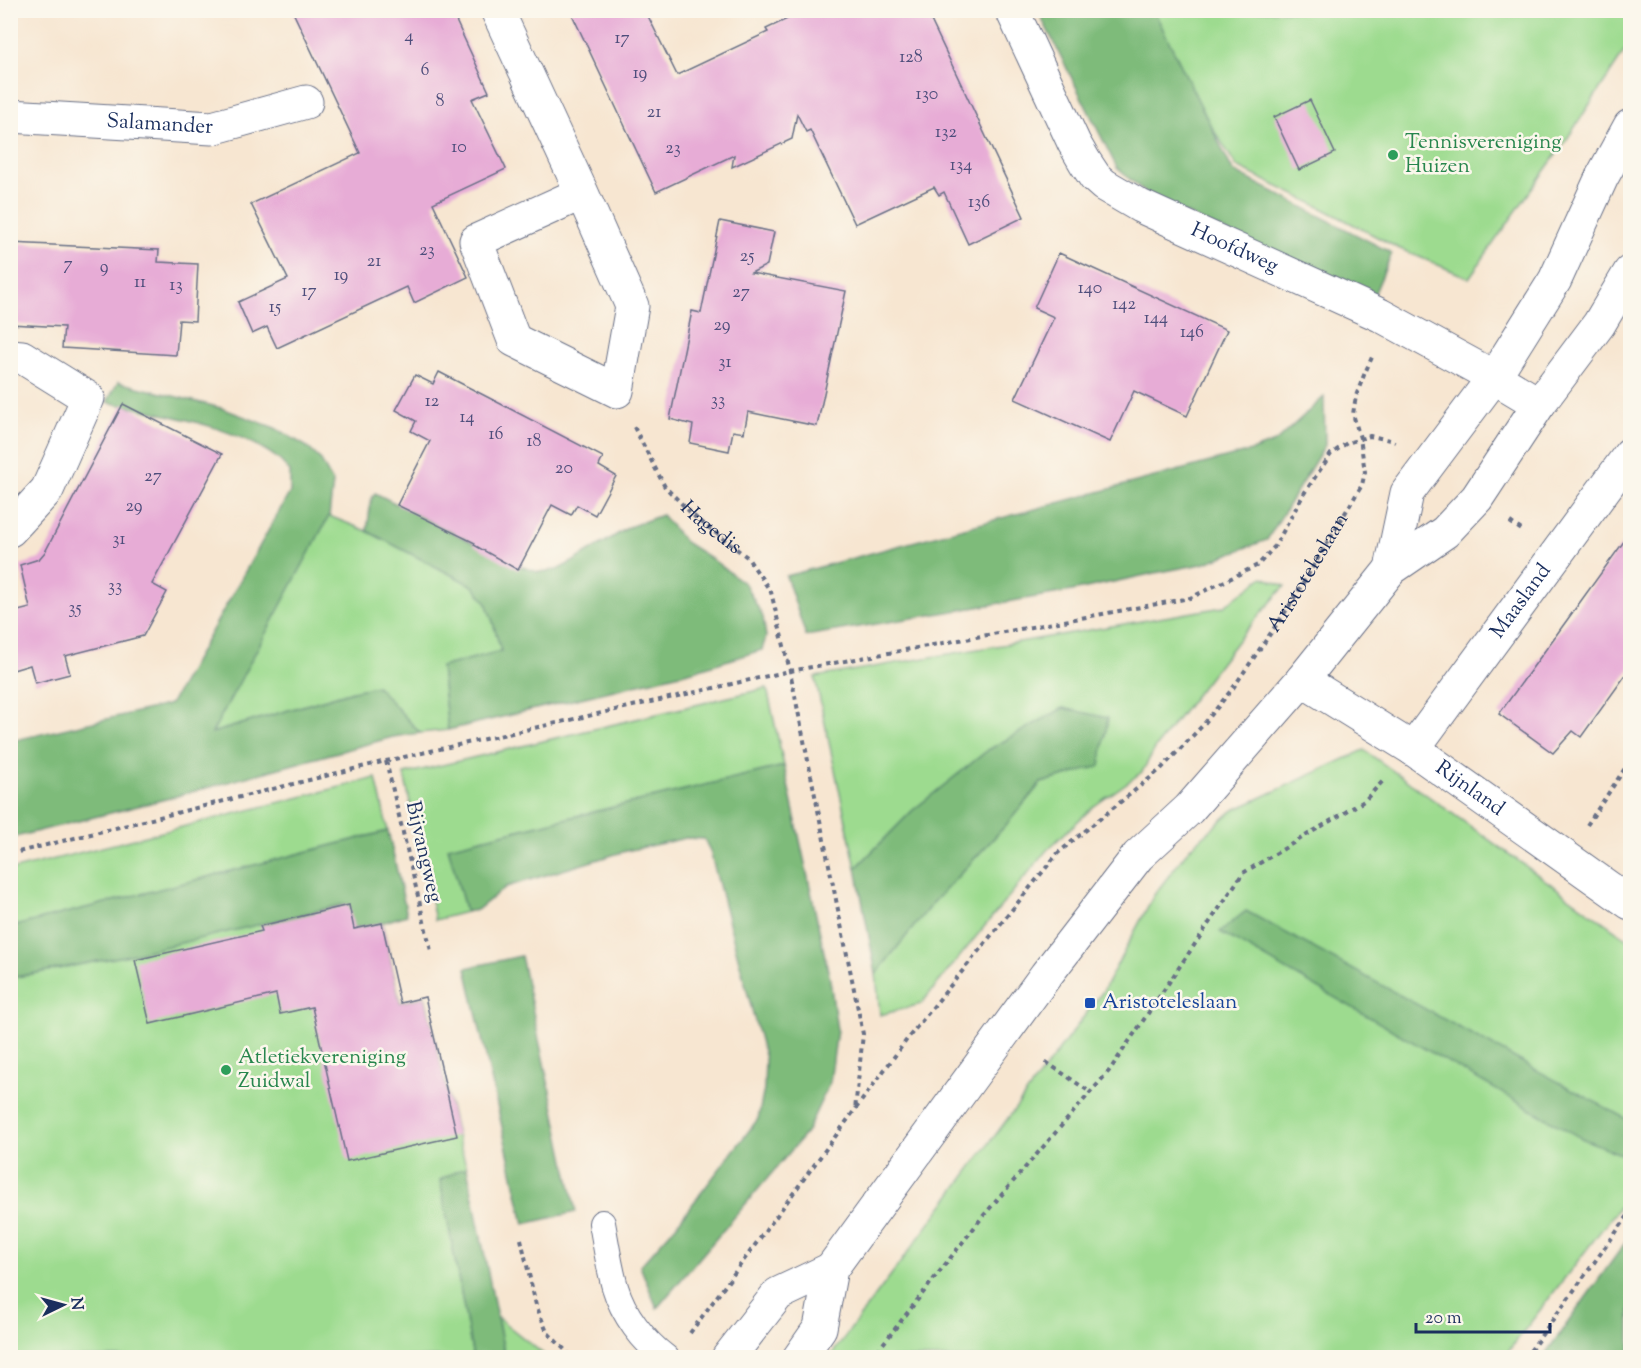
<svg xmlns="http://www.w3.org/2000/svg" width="1641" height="1368" font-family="'Sorts Mill Goudy',serif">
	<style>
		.green { fill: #9ddb8f; stroke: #5c8576; stroke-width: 1.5 }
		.forest { fill: #7ebb7a; stroke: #4c756c; stroke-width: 1.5 }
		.building { fill: #e7acd6 }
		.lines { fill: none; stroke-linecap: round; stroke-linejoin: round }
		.service-casing { stroke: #686f86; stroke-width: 28 }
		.minor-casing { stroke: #686f86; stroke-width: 35 }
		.tertiary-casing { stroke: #686f86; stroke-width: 35 }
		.path { stroke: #686f86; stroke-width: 4; stroke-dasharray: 4.5 4.5; stroke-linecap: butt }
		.service { stroke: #fff; stroke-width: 26 }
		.minor { stroke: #fff; stroke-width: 33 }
		.tertiary { stroke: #fff; stroke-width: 33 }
		.leisure-dot { fill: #2e9e5b; stroke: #fbf7ec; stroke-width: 2 }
		.transit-dot { fill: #1a4fb4; stroke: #fbf7ec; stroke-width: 2 }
		.labels { text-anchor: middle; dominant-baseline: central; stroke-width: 5; stroke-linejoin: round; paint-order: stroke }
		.number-label { font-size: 18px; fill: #4e4e7c }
		.street-label { font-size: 21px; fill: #1b2f5e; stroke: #fbf7ec }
		.leisure-label { font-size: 21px; fill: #27864d; stroke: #fbf7ec; text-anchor: start }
		.transit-label { font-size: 21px; fill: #164399; stroke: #fbf7ec; text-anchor: start }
	</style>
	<rect width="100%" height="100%" fill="#fbf7ec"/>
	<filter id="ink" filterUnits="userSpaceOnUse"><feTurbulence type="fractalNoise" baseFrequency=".0167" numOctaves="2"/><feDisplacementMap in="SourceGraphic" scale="12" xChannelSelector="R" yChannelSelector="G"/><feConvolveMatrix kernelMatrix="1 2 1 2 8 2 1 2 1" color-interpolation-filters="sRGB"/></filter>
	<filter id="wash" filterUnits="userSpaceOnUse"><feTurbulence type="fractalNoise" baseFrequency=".008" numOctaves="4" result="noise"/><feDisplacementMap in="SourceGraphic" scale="24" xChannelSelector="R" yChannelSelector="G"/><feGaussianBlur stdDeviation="1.35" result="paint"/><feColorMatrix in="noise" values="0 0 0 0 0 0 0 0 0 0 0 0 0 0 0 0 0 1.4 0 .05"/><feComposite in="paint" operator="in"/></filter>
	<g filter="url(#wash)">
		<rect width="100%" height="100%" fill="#f7e6d1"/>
		<g class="green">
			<path d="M1154,11H1630V43L1565,142L1469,278L1398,248L1320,207L1237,167L1206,118Z"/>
			<path d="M329,516L367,531L473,586L486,602L493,622L501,651L441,667L448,730L420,733L376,687L353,691L211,733Z"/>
			<path d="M1263,577L1285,586L1242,635L1156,747L1142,772L1093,807L1047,850L921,1004L880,1015L876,974L931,905L1006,825L1041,783L1100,766L1063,708L988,750L912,811L856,868L815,677L1223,607Z"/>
			<path d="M767,688L784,766L448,847L466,912L435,920L404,774Z"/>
			<path d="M1364,750L1630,941V1193L1504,1357L829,1358L1103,991L1154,895L1190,848L1232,811Z"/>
			<path d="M376,778L388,831L11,927V870Z"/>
			<path d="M348,903L354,928L382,923L400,1003L425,997L457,1136L467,1168L440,1180L473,1357H11L10,978L134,954Z"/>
			<path d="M497,1317L547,1357H505Z"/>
		</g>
		<g class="forest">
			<path d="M1038,11H1154L1233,171L1392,253L1373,297L1153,199L1117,168Z"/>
			<path d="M118,382L221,408L275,428L306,446L320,459L333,483L329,516L212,733L353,691L377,686L420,733L393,737L166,799L11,838V741L167,705L171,703L290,492V472C286,467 282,462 277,458C234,425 160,414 107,402Z"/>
			<path d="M1324,397L1325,445L1267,540L1202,564L1155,573L1072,591L806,636L786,576L1251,451L1275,442Z"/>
			<path d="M375,493L517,565L538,572L557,570L574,561L629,527L662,515L685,542L712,559L745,584L763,617L766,637L762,650L693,671L448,730L441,667L501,651L493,622L486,602L473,586L367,531L371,500Z"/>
			<path d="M1063,708L1108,718L1100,766L1041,783L1006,825L931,905L876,974L856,868L912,811L988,750Z"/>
			<path d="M784,766L830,980L837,1030L830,1082L806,1133L657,1308L640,1266L674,1228L758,1119L764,1089L765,1059L710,851L704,839L686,838L626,851L506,887L477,910L466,912L448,847Z"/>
			<path d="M388,831L407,915L378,924L354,928L346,904L134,954L11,978V927Z"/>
			<path d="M1246,911L1630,1121V1158L1581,1138L1220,932Z"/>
			<path d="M521,956L576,1212L524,1224L466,968Z"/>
			<path d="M467,1168L505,1357H473L440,1180L459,1170Z"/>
			<path d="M1630,1236V1357H1543Z"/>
		</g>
		<g id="blocks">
			<g class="building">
				<path d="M292,10H451L489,92L472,99L506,169L433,203L468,277L414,303L407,287L277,348L267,327L252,334L238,302L288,279L251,204L360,153Z"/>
				<path d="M570,10H645L677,75L768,32L766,29L806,10H926L1024,217L968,244L944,192L939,195L934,187L855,224L810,130L806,132L797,114L792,139L732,167L734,155L656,192Z"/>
				<path d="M1310,100L1335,153L1299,170L1274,117Z"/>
				<path d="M720,221L774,232L767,265L751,273L846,291L817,426L748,412L744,433L733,431L729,451L690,443L693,425L670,419L692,311L701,313Z"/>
				<path d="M10,243L159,250L158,262L198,264L195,321L179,320L176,355L62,348L64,327L10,324Z"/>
				<path d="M1059,253L1227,330L1187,416L1134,391L1110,442L1015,399L1054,317L1034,308Z"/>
				<path d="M439,372L603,457L599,466L616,476L595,515L577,505L571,515L552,505L518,570L474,545L475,543L397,505L430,441L411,431L416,421L396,410L415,375L433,384Z"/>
				<path d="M123,404L222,454L152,584L167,592L143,636L65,656L70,674L35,683L30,665L10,671V613L30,608L20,565L39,559L45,552Z"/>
				<path d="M1630,533V669L1581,737L1573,731L1553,753L1499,714Z"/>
				<path d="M349,905L354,929L382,923L400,1003L425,997L457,1136L347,1161L312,1007L280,1014L276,994L150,1024L135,960L262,931L260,926Z"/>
			</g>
		</g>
	</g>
	<g filter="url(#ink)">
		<use href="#blocks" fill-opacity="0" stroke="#686f86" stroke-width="1.5"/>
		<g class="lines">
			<defs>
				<path id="service" d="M602,1223C606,1244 609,1266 615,1287C623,1314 643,1341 666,1358"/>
				<g id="minor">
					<path d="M497,10L582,193L632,306L617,391L514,340L476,241L582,193"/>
					<path id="s3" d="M1012,10L1074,143L1085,162L1095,177L1104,185L1140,206L1380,315L1494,377L1539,404"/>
					<path id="s4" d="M10,116L212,128L306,102"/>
					<path d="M10,356L22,357L88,398L47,490L10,530"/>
					<path id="s5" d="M1302,680L1413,749L1630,903"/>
					<path id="s6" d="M1413,749L1630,454"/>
				</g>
				<g id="tertiary">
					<path d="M1391,569L1407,493L1494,377L1555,280L1602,177L1630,126"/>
					<path d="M728,1358L778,1294L831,1269"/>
					<path d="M799,1358L820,1328L831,1269L1046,975L1138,856L1189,809L1302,680L1391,569L1445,532L1477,498L1539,404L1599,324L1630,272"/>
				</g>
			</defs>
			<use href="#service" class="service-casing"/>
			<use href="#minor" class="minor-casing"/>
			<use href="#tertiary" class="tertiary-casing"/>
			<g class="path">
				<path id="s1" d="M634,427L665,487L695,517L747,557L771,592L790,671L863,1034L855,1110"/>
				<path d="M1510,522L1523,531"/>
				<path d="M386,761L431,951"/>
				<path d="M1587,825L1630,761"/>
				<path d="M10,854L386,761L790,671L1190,598L1258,565L1275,546L1305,492L1331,454L1347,443L1370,436L1390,440L1395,442"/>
				<path d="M1046,1062L1090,1092"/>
				<path d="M521,1239L536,1305L547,1332L573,1358"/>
				<path id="s2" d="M690,1333L908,1038L1058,853L1161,769L1204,724L1233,688L1288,608L1362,485L1365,472L1360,438L1353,414L1356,396L1364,375L1373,355"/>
				<path d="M872,1358L984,1215L1109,1071L1243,873L1364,801L1385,779"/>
				<path d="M1525,1358L1630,1213"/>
			</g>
			<use href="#service" class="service"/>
			<use href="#minor" class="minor"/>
			<use href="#tertiary" class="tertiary"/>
		</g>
	</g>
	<g class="leisure-dot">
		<circle cx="1393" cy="155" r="6"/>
		<circle cx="226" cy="1070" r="6"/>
	</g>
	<rect class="transit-dot" x="1084" y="997" width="12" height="12" rx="3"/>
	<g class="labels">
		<g class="number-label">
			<text x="409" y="37">4</text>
			<text x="622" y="39">17</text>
			<text x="911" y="58">128</text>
			<text x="425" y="71">6</text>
			<text x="640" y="74">19</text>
			<text x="927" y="95">130</text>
			<text x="440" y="102">8</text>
			<text x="654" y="113">21</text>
			<text x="946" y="133">132</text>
			<text x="459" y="148">10</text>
			<text x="673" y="149">23</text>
			<text x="961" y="166">134</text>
			<text x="979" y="203">136</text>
			<text x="427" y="251">23</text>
			<text x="747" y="257">25</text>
			<text x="374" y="262">21</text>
			<text x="68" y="265">7</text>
			<text x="104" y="268">9</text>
			<text x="341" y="276">19</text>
			<text x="140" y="283">11</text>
			<text x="176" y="286">13</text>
			<text x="1090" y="289">140</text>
			<text x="309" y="292">17</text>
			<text x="741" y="293">27</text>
			<text x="1124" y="305">142</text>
			<text x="275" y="308">15</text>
			<text x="1156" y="319">144</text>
			<text x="722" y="326">29</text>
			<text x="1192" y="333">146</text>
			<text x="725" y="363">31</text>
			<text x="718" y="401">33</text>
			<text x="432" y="402">12</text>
			<text x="467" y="418">14</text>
			<text x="496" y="435">16</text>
			<text x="534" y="442">18</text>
			<text x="564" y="469">20</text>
			<text x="153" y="477">27</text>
			<text x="134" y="507">29</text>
			<text x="119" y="540">31</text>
			<text x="115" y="587">33</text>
			<text x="75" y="609">35</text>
		</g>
		<g class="street-label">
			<text stroke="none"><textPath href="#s4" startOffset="150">Salamander</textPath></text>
			<text stroke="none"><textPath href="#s3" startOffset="344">Hoofdweg</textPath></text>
			<text stroke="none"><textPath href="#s1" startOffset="129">Hagedis</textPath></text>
			<text stroke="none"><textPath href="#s2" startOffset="984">Aristoteleslaan</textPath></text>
			<text stroke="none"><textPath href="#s6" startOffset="183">Maasland</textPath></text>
			<text stroke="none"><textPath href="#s5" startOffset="200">Rijnland</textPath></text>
			<text transform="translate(423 852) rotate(77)">Bijvangweg</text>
		</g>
		<g class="leisure-label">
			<text x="1405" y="143">Tennisvereniging<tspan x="1405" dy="24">Huizen</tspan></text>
			<text x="238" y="1058">Atletiekvereniging<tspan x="238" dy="24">Zuidwal</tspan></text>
		</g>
		<g class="transit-label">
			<text x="1102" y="1003">Aristoteleslaan</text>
		</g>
	</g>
	<rect width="1641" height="1368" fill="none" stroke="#fbf7ec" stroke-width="36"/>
	<g transform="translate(63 1305) rotate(85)" stroke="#fbf7ec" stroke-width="4.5" paint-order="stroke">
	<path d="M0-4.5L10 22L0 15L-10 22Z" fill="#1b2f5e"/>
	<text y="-9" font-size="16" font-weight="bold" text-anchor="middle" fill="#1b2f5e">N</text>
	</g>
	<path d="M1416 1323v9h134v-9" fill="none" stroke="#1b2f5e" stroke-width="3"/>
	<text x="1425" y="1323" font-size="18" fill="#1b2f5e" stroke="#fbf7ec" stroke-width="4.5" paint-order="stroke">20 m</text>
</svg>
